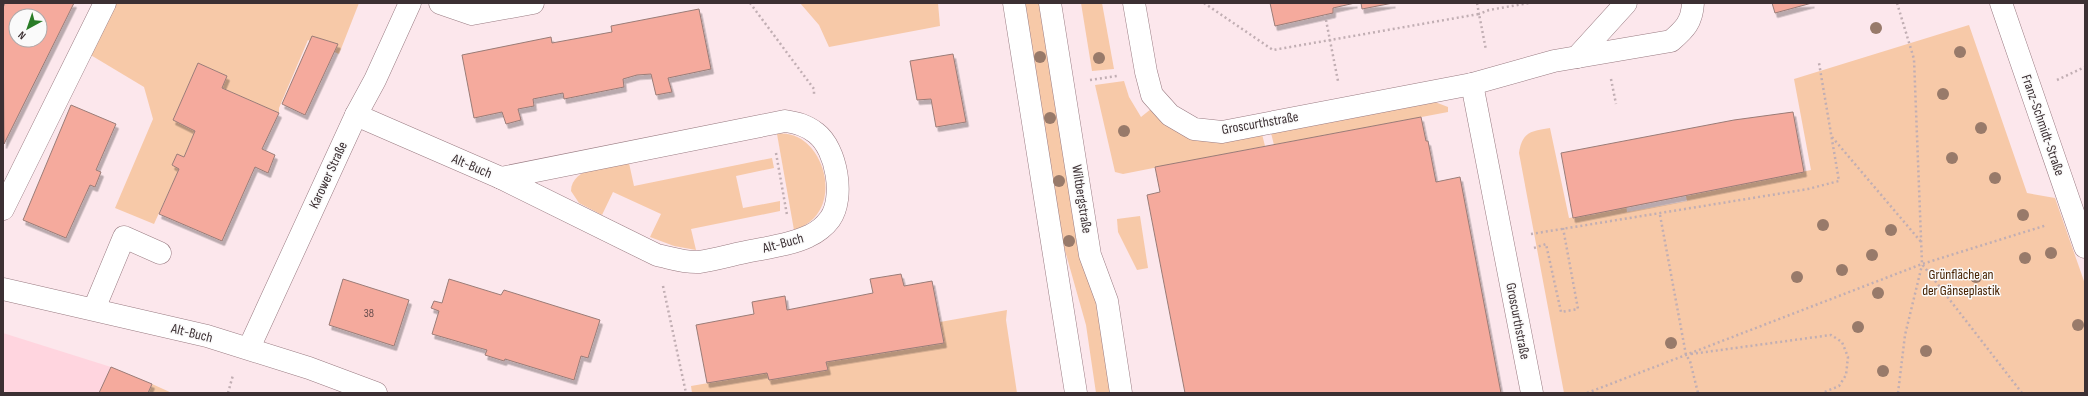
<svg xmlns="http://www.w3.org/2000/svg" width="2088" height="396" font-family="'Sofia Sans Condensed',sans-serif">
	<style>
		.built { fill: #ffd5df }
		.green { fill: #f7c9a8 }
		.building { fill: #f5aa9d; stroke: #9a7c77; fill-rule: evenodd; filter: url(#shadow) }
		.lines { fill: none; stroke-linecap: round; stroke-linejoin: round }
		.minor-casing { stroke: #997b82; stroke-width: 23 }
		.major-casing { stroke: #997b82; stroke-width: 23 }
		.path { stroke: #c1aeb3; stroke-width: 2.5; stroke-dasharray: 2 3; stroke-linecap: butt }
		.minor { stroke: #fff; stroke-width: 22 }
		.major { stroke: #fff; stroke-width: 22 }
		.tree { fill: #987a6a }
		.labels { text-anchor: middle; dominant-baseline: central; stroke-width: 3; stroke-linejoin: round; paint-order: stroke }
		.number-label { font-size: 12px; fill: #6a4e4e }
		.street-label { font-size: 14px; fill: #3c3033; stroke: #fafafa }
		.park-label { font-size: 14px; fill: #462100; stroke: #fafafa }
	</style>
	<defs>
		<filter id="shadow"><feDropShadow dx="2.5" dy="4.5" stdDeviation="0" flood-color="#0004"/></filter>
	</defs>
	<rect width="100%" height="100%" fill="#fce7ec"/>
	<path class="built" d="M3,333L111,367L152,384L148,393H3Z"/>
	<g class="green">
		<path d="M114,3H359L339,54L308,40L279,108V113L222,88L227,76L198,63L173,120L195,131L184,157L177,154L172,165L179,169L154,224L115,208L153,119L144,87L89,54Z"/>
		<path d="M800,3H938L940,26L829,47L819,25Z"/>
		<path d="M1024,3H1039L1077,241L1097,303L1110,393H1096L1086,325L1064,247Z"/>
		<path d="M1081,3H1102L1114,69L1092,71Z"/>
		<path d="M1969,25L2027,193L2055,198L2085,284V393H1564L1519,153C1522,132 1531,131 1550,128L1569,218L1596,214L1597,211L1626,205L1627,212L1687,201L1686,196L1811,170L1794,79Z"/>
		<path d="M1124,81L1129,97L1141,117L1151,109L1262,134L1265,146L1123,174L1115,172L1095,85Z"/>
		<path d="M1435,102L1448,107V112L1274,145L1271,133Z"/>
		<path d="M777,134C823,127 850,213 794,230Z"/>
		<path d="M772,158L774,168L736,176L743,208L780,201V211L691,229L696,250L674,246L650,237L661,214L613,192L602,215L579,203L571,191C572,166 610,166 629,163L634,186Z"/>
		<path d="M1140,216L1148,268L1137,270L1118,232L1117,219Z"/>
		<path d="M1007,310L1006,320L1017,393H692L691,386L767,373L769,380L775,379L828,370L826,362L944,343L940,322Z"/>
		<path d="M152,384L172,393H148Z"/>
	</g>
	<g class="building">
		<path d="M5,3H74L4,144L3,8ZM16,16H40V40H16Z"/>
		<path d="M1270,3H1355L1333,8V13L1275,26Z"/>
		<path d="M1361,3H1393L1362,9Z"/>
		<path d="M1772,3H1812L1775,13Z"/>
		<path d="M699,9L711,69L668,78L672,92L656,95L651,74L637,75L623,79L624,87L564,99L563,93L533,99L534,106L518,109L521,120L506,124L502,112L474,118L462,55L551,37L552,43L612,32L611,26Z"/>
		<path d="M312,36L338,44L305,115L282,104Z"/>
		<path d="M953,54L966,122L936,127L931,99L917,100L910,61Z"/>
		<path d="M198,63L227,76L222,88L279,113L262,149L275,155L268,173L255,167L222,241L159,214L179,169L172,165L177,154L184,157L195,131L173,120Z"/>
		<path d="M71,105L116,124L96,170L101,172L95,187L90,185L66,238L23,220Z"/>
		<path d="M1793,112L1804,172L1573,218L1561,153L1734,120Z"/>
		<path d="M1421,117L1426,141H1428L1436,182L1460,177L1501,393H1185L1147,195L1160,192L1155,167Z"/>
		<path d="M901,274L904,286L932,281L944,343L826,362L828,370L775,379L769,380L767,373L707,383L696,325L754,314L752,302L785,296L787,310L873,293L870,279Z"/>
		<path d="M343,279L409,300L394,346L329,325Z"/>
		<path d="M449,279L501,295L504,290L600,320L588,358L581,356L574,380L505,359L504,361L485,355L487,350L432,334L439,311L431,308L434,301L442,303Z"/>
		<path d="M111,367L152,384L148,393H99Z"/>
	</g>
	<g class="lines">
		<defs>
			<g id="minor">
				<path d="M440,3L472,14L533,3"/>
				<path d="M1134,3L1146,72L1152,95L1170,115L1194,129L1222,132L1472,84L1554,61L1671,41C1685,29 1692,22 1693,3"/>
				<path d="M2001,3L2085,247"/>
				<path d="M1577,57L1626,3"/>
				<path d="M1472,84L1532,393"/>
				<path d="M356,115L501,178"/>
				<path d="M785,121C797,123 806,125 816,133C837,149 845,198 830,219C825,226 816,233 809,236C788,246 763,248 741,253C727,256 713,260 699,262C685,263 671,258 657,255L501,178Z"/>
				<path d="M3,209L105,3"/>
				<path d="M94,309L124,237L160,253"/>
				<path d="M249,348L356,115L375,80L410,3"/>
			</g>
			<g id="major">
				<path d="M1014,3L1076,393"/>
				<path d="M1050,3L1090,255L1107,301L1121,393"/>
				<path d="M3,289L207,336L309,368L376,393"/>
			</g>
		</defs>
		<use href="#minor" class="minor-casing"/>
		<use href="#major" class="major-casing"/>
		<g class="path">
			<path d="M750,3L814,89V94"/>
			<path d="M1204,3L1273,50L1479,14L1486,50"/>
			<path d="M1477,3L1479,14L1489,10L1529,3"/>
			<path d="M1897,3L1914,59L1922,264L2022,393"/>
			<path d="M1325,15L1338,81"/>
			<path d="M1611,79L1616,104"/>
			<path d="M1090,80L1117,76"/>
			<path d="M2057,80L2085,67"/>
			<path d="M1832,137L1922,243"/>
			<path d="M776,153L787,215"/>
			<path d="M1660,215L1686,355L1690,361L1698,393"/>
			<path d="M1531,234L1808,189L1839,181L1819,63"/>
			<path d="M1534,248L1546,244L1561,312L1578,309L1563,228"/>
			<path d="M663,286L686,393"/>
			<path d="M1691,354L1831,335L1842,342L1848,357L1846,375L1839,386L1822,393"/>
			<path d="M228,393L233,375"/>
			<path d="M1587,393L1922,264L2047,225"/>
			<path d="M1898,393L1905,335L1922,265"/>
		</g>
		<use href="#minor" class="minor"/>
		<use href="#major" class="major"/>
	</g>
	<g class="tree">
		<circle cx="1876" cy="28" r="6"/>
		<circle cx="1960" cy="52" r="6"/>
		<circle cx="1040" cy="57" r="6"/>
		<circle cx="1099" cy="58" r="6"/>
		<circle cx="1943" cy="94" r="6"/>
		<circle cx="1050" cy="118" r="6"/>
		<circle cx="1981" cy="128" r="6"/>
		<circle cx="1124" cy="131" r="6"/>
		<circle cx="1952" cy="158" r="6"/>
		<circle cx="1995" cy="178" r="6"/>
		<circle cx="1059" cy="181" r="6"/>
		<circle cx="2023" cy="215" r="6"/>
		<circle cx="1823" cy="225" r="6"/>
		<circle cx="1891" cy="230" r="6"/>
		<circle cx="1069" cy="241" r="6"/>
		<circle cx="2051" cy="253" r="6"/>
		<circle cx="1872" cy="255" r="6"/>
		<circle cx="2025" cy="258" r="6"/>
		<circle cx="1842" cy="270" r="6"/>
		<circle cx="1797" cy="277" r="6"/>
		<circle cx="1976" cy="277" r="6"/>
		<circle cx="1878" cy="293" r="6"/>
		<circle cx="2078" cy="325" r="6"/>
		<circle cx="1858" cy="327" r="6"/>
		<circle cx="1671" cy="343" r="6"/>
		<circle cx="1926" cy="351" r="6"/>
		<circle cx="1883" cy="371" r="6"/>
	</g>
	<g class="labels">
		<g class="number-label">
			<text x="369" y="313">38</text>
		</g>
		<g class="street-label">
			<text transform="translate(1260 123) rotate(-10)">Groscurthstraße</text>
			<text transform="translate(2043 125) rotate(71)">Franz-Schmidt-Straße</text>
			<text transform="translate(472 166) rotate(23)">Alt-Buch</text>
			<text transform="translate(328 175) rotate(-65)">Karower Straße</text>
			<text transform="translate(1082 199) rotate(81)">Wiltbergstraße</text>
			<text transform="translate(783 243) rotate(-15)">Alt-Buch</text>
			<text transform="translate(1518 321) rotate(79)">Groscurthstraße</text>
			<text transform="translate(192 333) rotate(14)">Alt-Buch</text>
		</g>
		<g class="park-label">
			<text x="1961" y="274">Grünfläche an<tspan x="1961" dy="16">der Gänseplastik</tspan></text>
		</g>
	</g>
	<rect width="2088" height="396" fill="none" stroke="#3c3033" stroke-width="8"/>
	<g transform="translate(28 28) rotate(220)"><circle r="19" fill="#fafafa" stroke="#aea9aa"/>
	<path d="M0-3L7 15L0 10L-7 15Z" fill="#297c27"/>
	<text y="-6" font-size="11" font-weight="bold" text-anchor="middle" fill="#3c3033">N</text>
	</g>
</svg>
